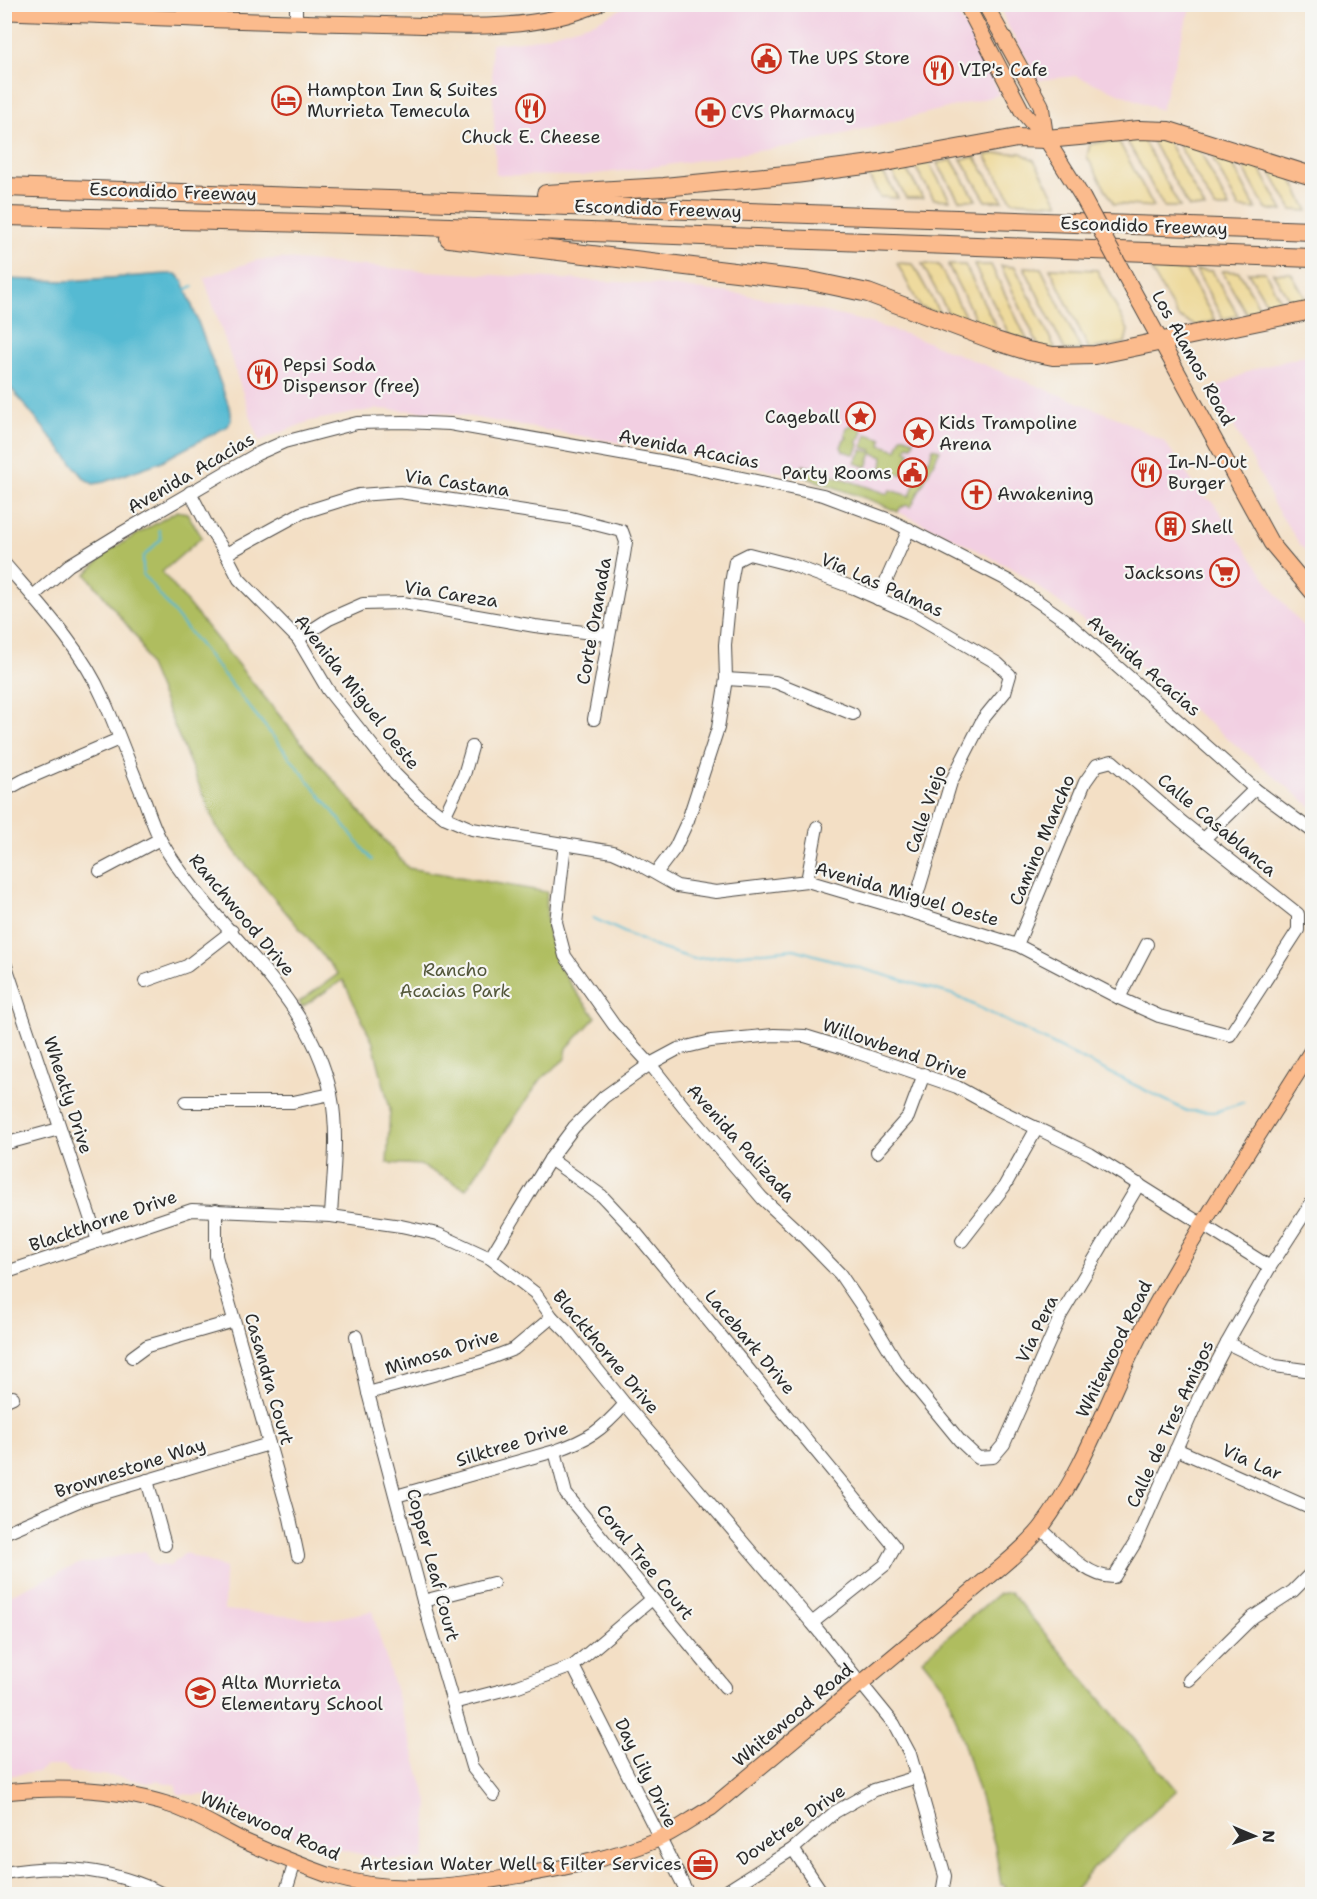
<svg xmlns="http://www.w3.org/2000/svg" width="1317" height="1899" font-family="'Shantell Sans',sans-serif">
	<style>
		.built { fill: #f2cfe2 }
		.green { fill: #afbd5f; stroke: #6d7445; stroke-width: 1.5 }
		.sand { fill: #eeda9e; stroke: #8c8264; stroke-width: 1.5 }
		.water { fill: #54bad2; stroke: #40727e; stroke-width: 1.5 }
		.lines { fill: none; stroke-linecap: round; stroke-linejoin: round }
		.stream { stroke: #54bad2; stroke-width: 2 }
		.minor-casing { stroke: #494642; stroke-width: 14 }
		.major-casing { stroke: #494642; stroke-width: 17 }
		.highway-casing { stroke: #494642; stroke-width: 20 }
		.minor { stroke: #fff; stroke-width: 12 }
		.major { stroke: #fbbb8d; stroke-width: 15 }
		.highway { stroke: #fbbb8d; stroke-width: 18 }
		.major-bridge-casing { stroke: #494642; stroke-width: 17; stroke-linecap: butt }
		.major-bridge { stroke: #fbbb8d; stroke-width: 15 }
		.labels { text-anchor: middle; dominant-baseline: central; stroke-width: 4.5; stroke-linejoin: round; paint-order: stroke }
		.poi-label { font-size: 18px; fill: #2b2b2b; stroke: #f6f6f2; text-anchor: start }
		.street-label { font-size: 18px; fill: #2b2b2b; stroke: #f6f6f2 }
		.park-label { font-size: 18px; fill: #53573b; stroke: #f6f6f2 }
	</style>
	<rect width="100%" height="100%" fill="#f6f6f2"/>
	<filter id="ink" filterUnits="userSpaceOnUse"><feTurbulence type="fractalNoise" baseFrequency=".0167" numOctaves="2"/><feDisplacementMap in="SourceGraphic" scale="12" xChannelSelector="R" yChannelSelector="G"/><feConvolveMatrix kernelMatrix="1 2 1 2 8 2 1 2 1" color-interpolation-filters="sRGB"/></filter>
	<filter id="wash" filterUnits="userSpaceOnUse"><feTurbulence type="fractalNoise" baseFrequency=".008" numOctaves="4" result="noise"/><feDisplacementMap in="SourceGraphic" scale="24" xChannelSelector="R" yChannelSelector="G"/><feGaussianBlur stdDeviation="1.35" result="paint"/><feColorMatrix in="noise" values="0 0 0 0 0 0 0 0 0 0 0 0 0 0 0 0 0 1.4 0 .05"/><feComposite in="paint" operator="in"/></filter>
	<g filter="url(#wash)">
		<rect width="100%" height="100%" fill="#f3dfc5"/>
		<g class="built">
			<path d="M629,5H953L985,62L999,95L803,144L654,167L579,176L496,175L491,44L532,40L595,22Z"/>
			<path d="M1002,5H1191L1161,110L1076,76L1039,80L1005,21Z"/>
			<path d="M283,259L425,271L650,284L740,294L774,300L867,322L920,339L1120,419L1165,442L1202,496L1212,501L1278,596L1301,624L1312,633V807L1080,618L1017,571L942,532L876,502L796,475L708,458L442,412L376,409L310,421L259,441L204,278L257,260Z"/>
			<path d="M1312,354V559L1299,543L1274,505L1267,488L1214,389L1251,370Z"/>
			<path d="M145,1551L154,1565L170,1566L185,1553L225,1568L224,1610L327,1620L372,1611L428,1802L424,1860L382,1859L333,1848L292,1836L204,1795L178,1794L175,1785L158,1781L148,1783L122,1777L71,1772L65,1766H46L38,1772L5,1776V1597L76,1565Z"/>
		</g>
		<g class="green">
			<path d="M852,425L861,428L863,431L860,439L857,441L859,445L856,453L853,454L843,451L841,447L844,439L847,438L845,435L847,427Z"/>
			<path d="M867,434L882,439L881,445L897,450L902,436L914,440L912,446L908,445L906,450L910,452L902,475L882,468L883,457L872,453L867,467L855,463L862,450L871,452L872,450L862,447Z"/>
			<path d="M933,448L940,450L911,507L907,505L900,508L898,512L876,502L805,477V474L803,473V465L888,494L890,490L910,496L923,459L929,461Z"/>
			<path d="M177,511L187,513L202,537L162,572L307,749L408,868L547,892C543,949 561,975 596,1017L567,1048L565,1059L541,1079L466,1189L420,1165L387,1163L390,1109L373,1043L343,980L302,1007L299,1002L338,974L240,858L216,826L138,639L86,574L110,550Z"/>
			<path d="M1010,1592L1177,1790L1090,1872L1073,1894H1004L1005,1885H1001L995,1846L957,1722L945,1688L922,1659L998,1594Z"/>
		</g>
		<g class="sand">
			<path d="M1142,138L1180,207H1164L1126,139Z"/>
			<path d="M1151,139L1167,140L1205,208L1189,207Z"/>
			<path d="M1118,140L1154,207L1114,204L1087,157L1090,144Z"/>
			<path d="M1177,142L1198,147L1229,208H1215Z"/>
			<path d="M1209,151L1228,156L1256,209L1239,208Z"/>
			<path d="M1006,153H1021L1034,160L1059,204L1012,201L985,155Z"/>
			<path d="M975,157L1003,201H986L961,159Z"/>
			<path d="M1238,158L1256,162L1283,211L1266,209Z"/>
			<path d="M952,160L976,200H959L937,163Z"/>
			<path d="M929,163L950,200L934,199L914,165Z"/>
			<path d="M1266,164L1287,170L1308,211L1292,210Z"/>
			<path d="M905,167L923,198H906L891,170Z"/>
			<path d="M882,171L898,198L880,197L867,173Z"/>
			<path d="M897,263L913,264L940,314L920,307Z"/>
			<path d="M922,264L939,265L970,326L951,318Z"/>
			<path d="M948,265H965L1001,337L981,330Z"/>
			<path d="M974,265H991L1030,346L1012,340Z"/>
			<path d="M1001,266L1015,267L1056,350L1040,349Z"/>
			<path d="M1024,267L1041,268L1081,350H1065Z"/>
			<path d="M1050,268L1097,270L1128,330L1125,343L1089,349Z"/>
			<path d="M1151,270H1186L1215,320L1196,326L1178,317Z"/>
			<path d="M1196,270L1212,271L1238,315L1223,319Z"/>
			<path d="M1222,271L1239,272L1261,310L1246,313Z"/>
			<path d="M1248,272H1265L1283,306L1269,308Z"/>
			<path d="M1273,273H1291L1307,301L1292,304Z"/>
		</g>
		<path class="water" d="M166,274H176L183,281L231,412V420L228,426L160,462L104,482L93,484L85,479L5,381V279L66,281Z"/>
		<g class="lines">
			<g class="stream">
				<path d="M185,290L193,286"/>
				<path d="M159,530L161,539L143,557V574L372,860"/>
				<path d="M593,918L656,947L694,959L794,949L954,995L1187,1111L1215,1112L1244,1102"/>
			</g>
		</g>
	</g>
	<g filter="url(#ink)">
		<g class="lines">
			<defs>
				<g id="minor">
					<path d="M296,23V4"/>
					<path d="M190,492L206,523L226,554L239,579L298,639L328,690L395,774L420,799L444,817L472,829L613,852L633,861L677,886L716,892L807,881L912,912L1017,945L1119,998L1159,1016L1230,1035L1298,930V914L1182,822L1112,761L1097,765L1085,782L1017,945"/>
					<path d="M226,554L301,513L359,495L400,492L571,518L622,531L626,542L624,555L594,719"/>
					<path d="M4,563C40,605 81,648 103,698C118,731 130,766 144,799C149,813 154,828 161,841C212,930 309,989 331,1094C339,1134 333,1176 331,1216"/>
					<path d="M33,596L69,565L118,535L257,454L284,442L357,423L403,422L450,424L666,462L823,495L890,520L1009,581L1066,621L1255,789L1312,831"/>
					<path d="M878,599L909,529"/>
					<path d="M298,639L329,619L363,604L403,603L535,626L608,635"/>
					<path d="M726,679L775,682L853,714"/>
					<path d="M4,791L24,780L119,739"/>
					<path d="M444,817L464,775L472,747"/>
					<path d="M1204,839L1255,789"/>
					<path d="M565,844L556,922L565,956L614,1025L650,1064L684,1107L762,1198L804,1237L840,1274L872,1321L901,1369L960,1441L978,1458L993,1457L1004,1444L1061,1315L1139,1184"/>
					<path d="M100,871L160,839"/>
					<path d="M656,873L675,848L688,820L718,728L726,679L725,645L731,583L735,561L749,554L792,565L854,588L915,615L997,663L1010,675L1005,692L983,719L951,782L912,912"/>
					<path d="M807,881L817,827"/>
					<path d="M4,960L98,1241"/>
					<path d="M145,981L187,966L232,931"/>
					<path d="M1119,998L1147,944"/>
					<path d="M186,1102H293L331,1094"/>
					<path d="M4,1144L59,1129"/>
					<path d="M877,1152L908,1117L924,1074"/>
					<path d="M550,1159L602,1196L632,1228L895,1547L885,1565L812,1623"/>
					<path d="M216,1210V1256L290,1518L298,1556"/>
					<path d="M962,1241L1004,1187L1037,1128"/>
					<path d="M490,1258L550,1159L574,1127L604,1097L650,1064L678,1049L711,1041L774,1035L805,1036L841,1047L957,1087L997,1109L1090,1154L1270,1267"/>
					<path d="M4,1273L192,1210L331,1216L401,1226L438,1234L490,1258L535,1293L552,1317L569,1334L625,1404L812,1623L894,1724L910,1754L945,1876L942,1894"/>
					<path d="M356,1336L368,1393L423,1601L472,1767L494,1795"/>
					<path d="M1227,1343L1275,1366L1312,1371"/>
					<path d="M132,1357L147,1346L234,1321"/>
					<path d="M368,1393L480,1362L514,1349L552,1317"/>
					<path d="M4,1401L13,1397"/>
					<path d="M1176,1449L1312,1509"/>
					<path d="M555,1451L566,1494L725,1687"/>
					<path d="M147,1480L165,1545"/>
					<path d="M396,1496L555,1451C589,1439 601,1431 625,1404"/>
					<path d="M1040,1528C1061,1546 1086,1578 1114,1577L1135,1543L1199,1397L1227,1343L1270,1267L1312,1202"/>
					<path d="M4,1533L81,1500L269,1444"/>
					<path d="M423,1601L493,1583"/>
					<path d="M573,1666L688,1894"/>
					<path d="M1189,1680L1253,1617L1293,1591L1312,1572"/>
					<path d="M453,1703L518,1686L573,1666L652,1599"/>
					<path d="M793,1849L823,1894"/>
					<path d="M4,1873C58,1863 114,1869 163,1894"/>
					<path d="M285,1894L295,1862"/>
					<path d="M722,1894L793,1849L835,1812L874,1790L917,1777"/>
				</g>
				<g id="major">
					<path d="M966,4L1022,111L1046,139L1083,198"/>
					<path d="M985,4L1041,105L1046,139"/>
					<path d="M4,12C126,16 247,22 368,24C441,25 530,35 598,4"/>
					<path d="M1124,274L1271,543L1312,592"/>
					<path d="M4,1792C59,1786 117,1788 170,1805C197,1814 219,1829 244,1841C271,1853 300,1865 328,1875C391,1895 453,1887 516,1876C564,1868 611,1859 656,1840C675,1832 693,1818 711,1808L1002,1566C1016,1554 1030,1542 1041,1528C1091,1461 1114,1378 1155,1306C1204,1218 1259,1135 1312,1050"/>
				</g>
				<g id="highway">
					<path d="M4,187L1312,231"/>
					<path d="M546,194L664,187L795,174L880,163L1017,138L1046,139L1079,136L1139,130L1169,131L1312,176"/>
					<path d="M4,216L395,225L1312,258"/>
					<path d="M449,238L811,281L868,293L996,341L1028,351L1053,356L1095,355L1312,310"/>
				</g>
			</defs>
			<use href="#minor" class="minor-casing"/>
			<use href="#major" class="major-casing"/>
			<use href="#highway" class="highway-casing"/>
			<use href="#minor" class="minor"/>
			<use href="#major" class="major"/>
			<use href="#highway" class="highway"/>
			<defs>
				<path id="major-bridge" d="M1083,198L1124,274"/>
			</defs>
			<use href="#major-bridge" class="major-bridge-casing"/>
			<use href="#major-bridge" class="major-bridge"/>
		</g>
	</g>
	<defs>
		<symbol id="civic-ring" viewBox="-11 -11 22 22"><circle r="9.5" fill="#f6f6f2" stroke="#c8321e" stroke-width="1.5"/><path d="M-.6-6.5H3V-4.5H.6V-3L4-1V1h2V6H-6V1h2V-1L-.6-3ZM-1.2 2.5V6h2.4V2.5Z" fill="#c8321e"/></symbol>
		<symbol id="restaurant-ring" viewBox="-11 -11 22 22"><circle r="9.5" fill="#f6f6f2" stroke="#c8321e" stroke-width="1.5"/><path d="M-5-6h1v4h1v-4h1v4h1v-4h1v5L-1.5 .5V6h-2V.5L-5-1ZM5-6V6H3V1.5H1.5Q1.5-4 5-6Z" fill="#c8321e"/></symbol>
		<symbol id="hotel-ring" viewBox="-11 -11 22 22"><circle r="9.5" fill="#f6f6f2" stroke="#c8321e" stroke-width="1.5"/><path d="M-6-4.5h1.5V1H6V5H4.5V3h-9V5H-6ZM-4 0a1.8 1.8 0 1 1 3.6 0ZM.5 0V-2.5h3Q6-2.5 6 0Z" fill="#c8321e"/></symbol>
		<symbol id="pharmacy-ring" viewBox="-11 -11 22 22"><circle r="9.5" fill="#f6f6f2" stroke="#c8321e" stroke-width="1.5"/><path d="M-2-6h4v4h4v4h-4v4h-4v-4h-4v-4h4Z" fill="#c8321e"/></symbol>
		<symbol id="sight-ring" viewBox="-11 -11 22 22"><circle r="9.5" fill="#f6f6f2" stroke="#c8321e" stroke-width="1.5"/><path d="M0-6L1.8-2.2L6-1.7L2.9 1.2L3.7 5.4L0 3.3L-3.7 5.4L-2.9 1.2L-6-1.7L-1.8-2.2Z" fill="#c8321e"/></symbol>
		<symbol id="church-ring" viewBox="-11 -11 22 22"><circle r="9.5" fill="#f6f6f2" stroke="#c8321e" stroke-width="1.5"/><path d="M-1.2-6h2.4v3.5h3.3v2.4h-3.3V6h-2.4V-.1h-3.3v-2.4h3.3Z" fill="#c8321e"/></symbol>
		<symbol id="building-ring" viewBox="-11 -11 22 22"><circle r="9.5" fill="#f6f6f2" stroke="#c8321e" stroke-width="1.5"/><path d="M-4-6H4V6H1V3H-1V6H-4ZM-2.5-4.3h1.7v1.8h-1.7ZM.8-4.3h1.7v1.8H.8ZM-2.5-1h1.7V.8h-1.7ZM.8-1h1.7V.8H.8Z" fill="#c8321e"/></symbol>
		<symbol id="supermarket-ring" viewBox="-11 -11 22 22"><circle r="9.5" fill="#f6f6f2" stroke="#c8321e" stroke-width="1.5"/><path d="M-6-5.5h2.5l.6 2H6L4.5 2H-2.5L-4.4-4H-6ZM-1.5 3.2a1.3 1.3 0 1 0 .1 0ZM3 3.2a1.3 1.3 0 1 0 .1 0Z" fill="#c8321e"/></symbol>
		<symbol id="school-ring" viewBox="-11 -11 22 22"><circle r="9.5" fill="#f6f6f2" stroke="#c8321e" stroke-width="1.5"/><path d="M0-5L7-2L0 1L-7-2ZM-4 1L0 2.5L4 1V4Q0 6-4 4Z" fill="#c8321e"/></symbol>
		<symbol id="office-ring" viewBox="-11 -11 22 22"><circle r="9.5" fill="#f6f6f2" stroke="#c8321e" stroke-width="1.5"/><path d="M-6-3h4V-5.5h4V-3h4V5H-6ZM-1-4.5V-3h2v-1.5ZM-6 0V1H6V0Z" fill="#c8321e"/></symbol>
	</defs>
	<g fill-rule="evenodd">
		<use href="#civic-ring" x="750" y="42" width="33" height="33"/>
		<use href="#restaurant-ring" x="922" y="54" width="33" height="33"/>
		<use href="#hotel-ring" x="270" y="84" width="33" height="33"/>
		<use href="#restaurant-ring" x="514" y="92" width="33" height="33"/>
		<use href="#pharmacy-ring" x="694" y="96" width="33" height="33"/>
		<use href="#restaurant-ring" x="246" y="358" width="33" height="33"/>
		<use href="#sight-ring" x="844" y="400" width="33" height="33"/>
		<use href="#sight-ring" x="902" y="416" width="33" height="33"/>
		<use href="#restaurant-ring" x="1130" y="456" width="33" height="33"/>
		<use href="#civic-ring" x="896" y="456" width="33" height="33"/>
		<use href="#church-ring" x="960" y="478" width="33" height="33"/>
		<use href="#building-ring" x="1154" y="510" width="33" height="33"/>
		<use href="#supermarket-ring" x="1208" y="556" width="33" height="33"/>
		<use href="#school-ring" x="184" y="1676" width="33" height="33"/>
		<use href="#office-ring" x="686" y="1848" width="33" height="33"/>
	</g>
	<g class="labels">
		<g class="poi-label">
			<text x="788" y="58">The UPS Store</text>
			<text x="959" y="70">VIP's Cafe</text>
			<text x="307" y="90">Hampton Inn &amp; Suites<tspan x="307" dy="21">Murrieta Temecula</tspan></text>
			<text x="731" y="112">CVS Pharmacy</text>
			<text x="531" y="137" text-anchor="middle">Chuck E. Cheese</text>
			<text x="283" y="365">Pepsi Soda<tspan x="283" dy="21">Dispensor (free)</tspan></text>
			<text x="840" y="417" text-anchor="end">Cageball</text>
			<text x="939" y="423">Kids Trampoline<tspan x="939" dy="21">Arena</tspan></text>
			<text x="1168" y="462">In-N-Out<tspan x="1168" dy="21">Burger</tspan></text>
			<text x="892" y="473" text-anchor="end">Party Rooms</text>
			<text x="997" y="494">Awakening</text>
			<text x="1191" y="527">Shell</text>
			<text x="1204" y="573" text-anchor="end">Jacksons</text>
			<text x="221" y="1683">Alta Murrieta<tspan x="221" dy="21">Elementary School</tspan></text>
			<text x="682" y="1864" text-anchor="end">Artesian Water Well &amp; Filter Services</text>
		</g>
		<g class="street-label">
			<text transform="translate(173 192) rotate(2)">Escondido Freeway</text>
			<text transform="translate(658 209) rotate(2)">Escondido Freeway</text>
			<text transform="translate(1144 226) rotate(2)">Escondido Freeway</text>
			<text transform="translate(1193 358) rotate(61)">Los Alamos Road</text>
			<text transform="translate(689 449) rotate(11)">Avenida Acacias</text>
			<text transform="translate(191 473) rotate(-30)">Avenida Acacias</text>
			<text transform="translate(457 483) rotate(8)">Via Castana</text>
			<text transform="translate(882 585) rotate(24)">Via Las Palmas</text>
			<text transform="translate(451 594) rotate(9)">Via Careza</text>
			<text transform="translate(594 621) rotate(-80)">Corte Oranada</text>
			<text transform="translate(1144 666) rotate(41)">Avenida Acacias</text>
			<text transform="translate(357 692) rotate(52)">Avenida Miguel Oeste</text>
			<text transform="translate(926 809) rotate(-71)">Calle Viejo</text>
			<text transform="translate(1217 825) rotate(40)">Calle Casablanca</text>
			<text transform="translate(1042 840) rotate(-67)">Camino Mancho</text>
			<text transform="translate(907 894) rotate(16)">Avenida Miguel Oeste</text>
			<text transform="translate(242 915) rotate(50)">Ranchwood Drive</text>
			<text transform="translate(895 1049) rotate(19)">Willowbend Drive</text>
			<text transform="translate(68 1095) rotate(72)">Wheatly Drive</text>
			<text transform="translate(741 1143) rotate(48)">Avenida Palizada</text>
			<text transform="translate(103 1221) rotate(-19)">Blackthorne Drive</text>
			<text transform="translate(1037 1329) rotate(-64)">Via Pera</text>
			<text transform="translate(750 1342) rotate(50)">Lacebark Drive</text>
			<text transform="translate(1114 1349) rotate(-64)">Whitewood Road</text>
			<text transform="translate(442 1352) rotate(-17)">Mimosa Drive</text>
			<text transform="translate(606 1352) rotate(50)">Blackthorne Drive</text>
			<text transform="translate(269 1379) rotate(74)">Casandra Court</text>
			<text transform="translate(1170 1424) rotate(-65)">Calle de Tres Amigos</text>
			<text transform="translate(512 1444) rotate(-17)">Silktree Drive</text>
			<text transform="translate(1252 1462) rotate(24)">Via Lar</text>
			<text transform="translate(130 1468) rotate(-18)">Brownestone Way</text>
			<text transform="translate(645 1562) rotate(51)">Coral Tree Court</text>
			<text transform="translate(433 1565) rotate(75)">Copper Leaf Court</text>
			<text transform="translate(793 1715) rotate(-40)">Whitewood Road</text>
			<text transform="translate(646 1773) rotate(64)">Day Lily Drive</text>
			<text transform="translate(791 1825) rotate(-35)">Dovetree Drive</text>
			<text transform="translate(270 1826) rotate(23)">Whitewood Road</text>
		</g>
		<g class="park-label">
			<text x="455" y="970">Rancho<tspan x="455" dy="21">Acacias Park</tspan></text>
		</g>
	</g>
	<rect width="1317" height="1899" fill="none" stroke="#f6f6f2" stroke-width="24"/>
	<g transform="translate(1254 1836) rotate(92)" stroke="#f6f6f2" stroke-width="4.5" paint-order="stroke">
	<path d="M0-4.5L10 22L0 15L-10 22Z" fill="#2b2b2b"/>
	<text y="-9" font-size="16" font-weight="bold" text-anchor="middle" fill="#2b2b2b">N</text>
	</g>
</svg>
